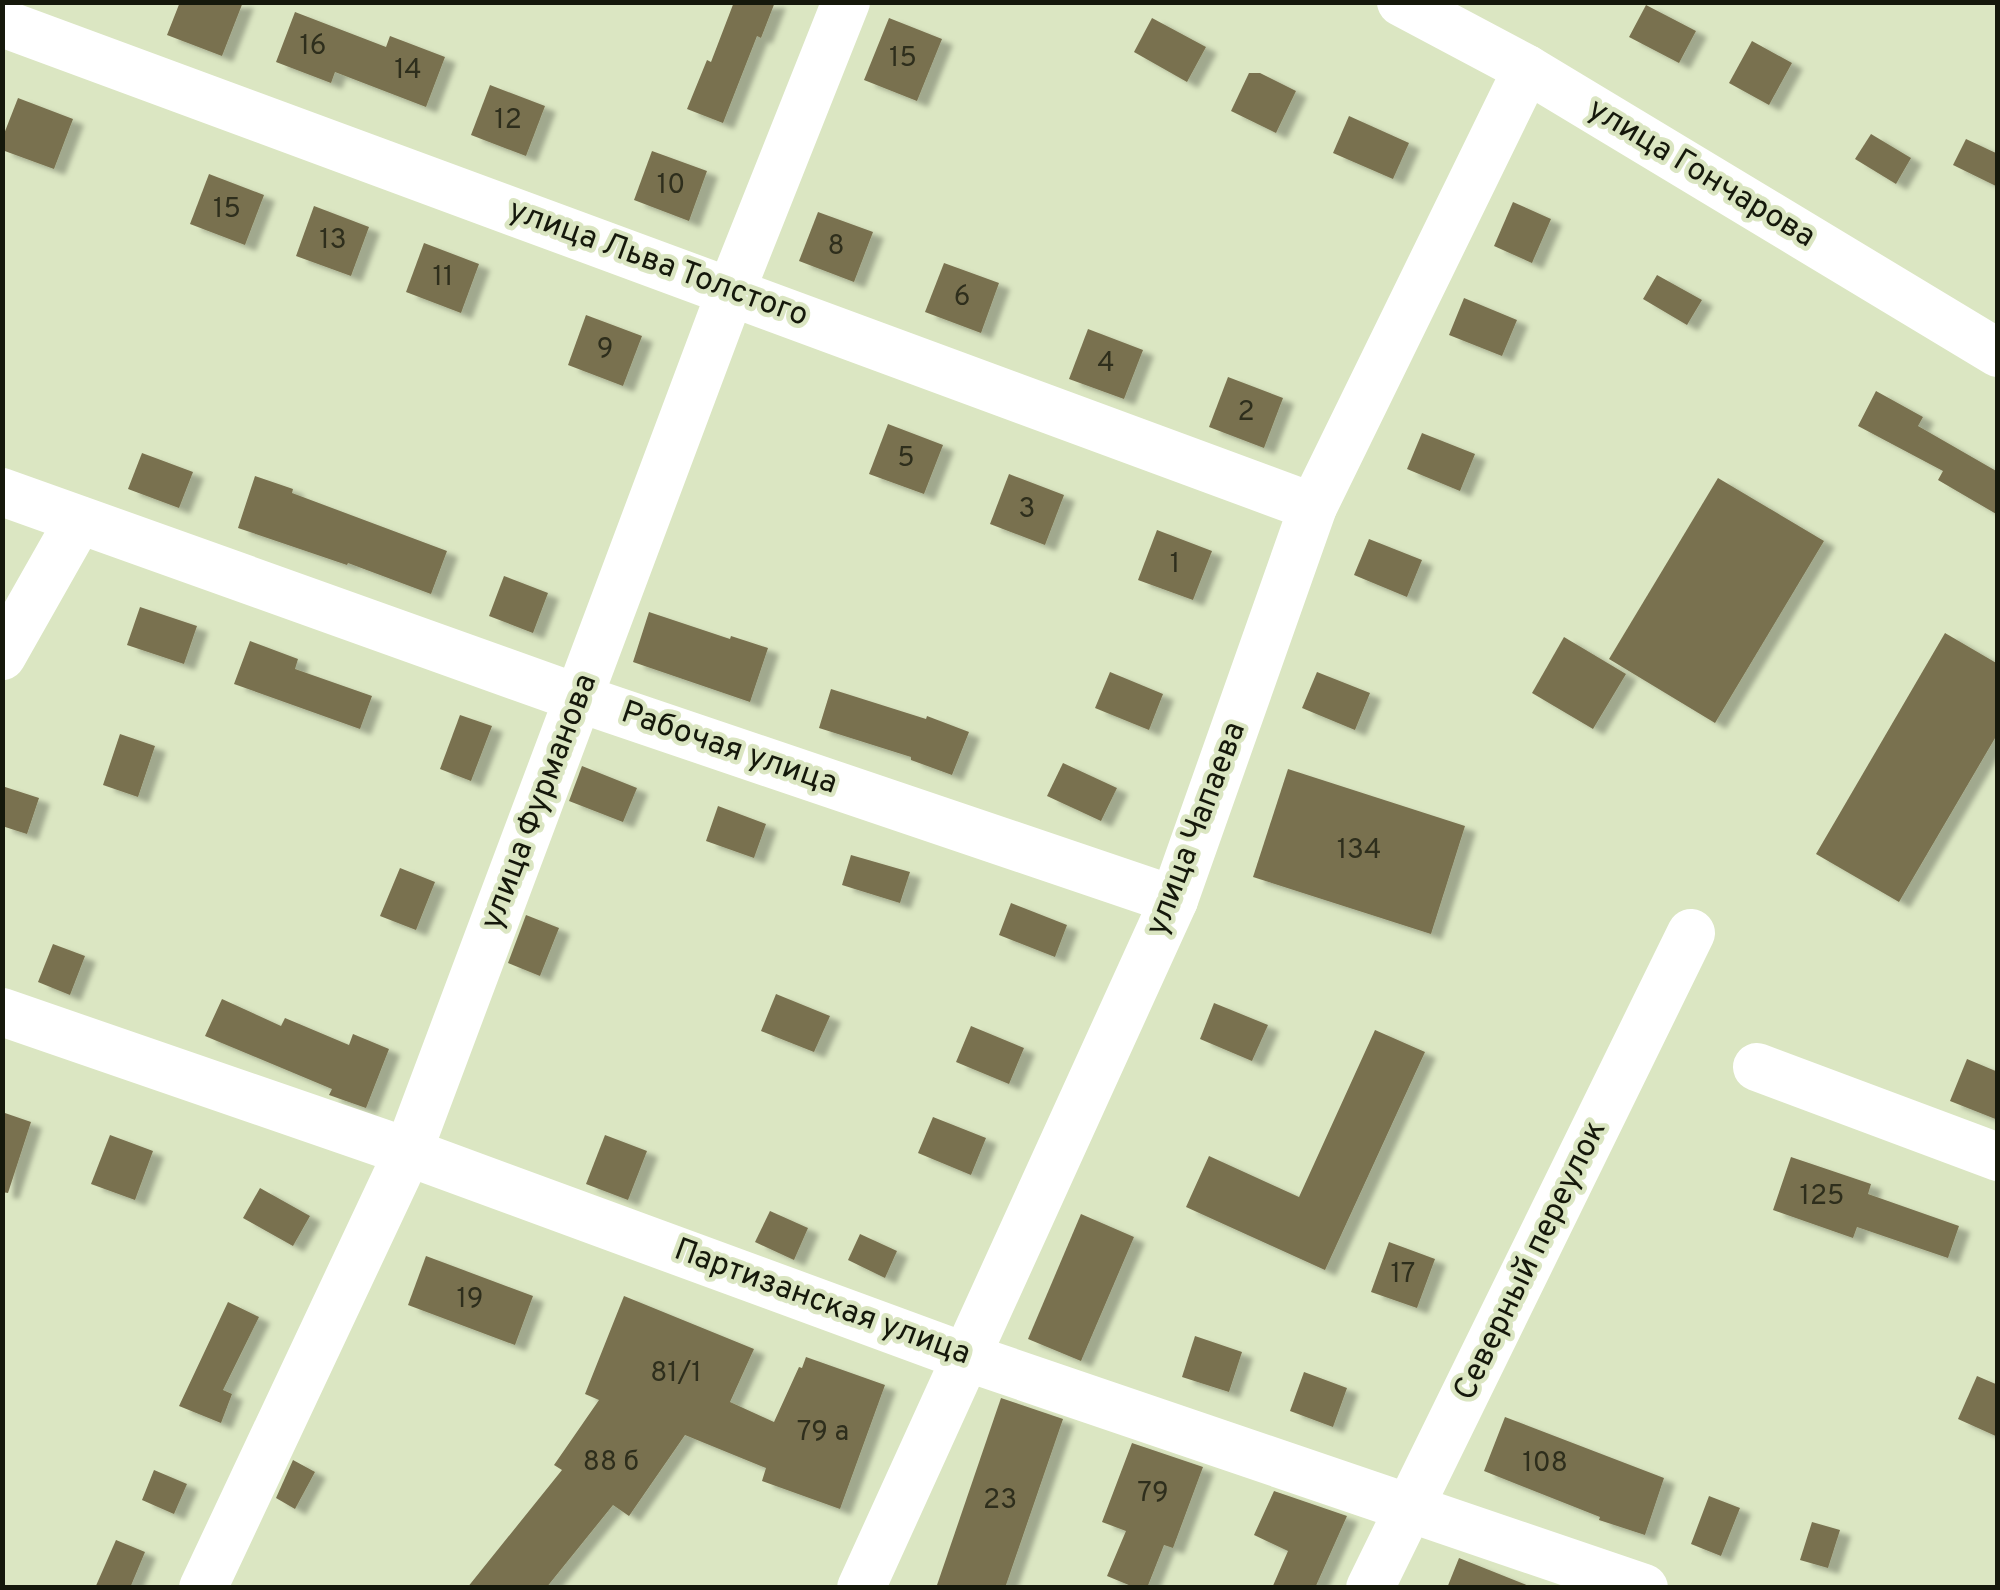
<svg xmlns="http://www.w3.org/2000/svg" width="2000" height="1590" font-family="Overpass,sans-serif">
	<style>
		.building { fill: #79714f; filter: url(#shadow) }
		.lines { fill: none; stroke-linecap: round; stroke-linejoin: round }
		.minor { stroke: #fff; stroke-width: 48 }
		.labels { text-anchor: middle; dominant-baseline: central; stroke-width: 9; stroke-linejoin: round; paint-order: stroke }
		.number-label { font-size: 28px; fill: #2e2e1c }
		.street-label { font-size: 32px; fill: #15180b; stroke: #dbe6c2 }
	</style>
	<defs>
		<filter id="shadow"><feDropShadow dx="11" dy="6" stdDeviation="2.5" flood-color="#0004"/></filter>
	</defs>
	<rect width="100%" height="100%" fill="#dbe6c2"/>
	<g class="building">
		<path d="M180,2H243L222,56L167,35Z"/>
		<path d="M734,2H775L761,38L757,36L723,123L687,109L707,60L711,62Z"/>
		<path d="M1646,5L1696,31L1679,63L1629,37Z"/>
		<path d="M295,12L386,47L390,36L445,57L426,107L335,72L331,83L276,62Z"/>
		<path d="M889,18L942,39L917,101L864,80Z"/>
		<path d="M1152,18L1206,47L1187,82L1134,52Z"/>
		<path d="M1752,41L1792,63L1769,105L1729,83Z"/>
		<path d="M1249,73H1260L1296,91L1276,133L1231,111Z"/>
		<path d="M490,85L545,106L526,156L471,135Z"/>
		<path d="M18,98L73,119L54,169L2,150V139Z"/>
		<path d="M1349,116L1409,143L1393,179L1333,153Z"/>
		<path d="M1871,134L1911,158L1896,184L1855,159Z"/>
		<path d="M1966,139L1998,154V187L1953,165Z"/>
		<path d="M652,151L707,171L689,221L634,200Z"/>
		<path d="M209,174L264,195L245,245L190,224Z"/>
		<path d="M1513,202L1551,219L1532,263L1494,246Z"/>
		<path d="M314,206L369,227L351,276L296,256Z"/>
		<path d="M818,212L873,232L854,282L799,261Z"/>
		<path d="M424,243L479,264L461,313L406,292Z"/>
		<path d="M944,263L999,283L981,333L925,312Z"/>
		<path d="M1657,275L1702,300L1687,325L1643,299Z"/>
		<path d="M1464,298L1517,320L1502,356L1449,335Z"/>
		<path d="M586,315L642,336L623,386L568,365Z"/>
		<path d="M1088,329L1143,350L1124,399L1069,379Z"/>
		<path d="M1228,377L1283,398L1264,448L1209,427Z"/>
		<path d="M1876,391L1923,417L1918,426L1998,472V515L1938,480L1943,471L1858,426Z"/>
		<path d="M888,424L943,445L924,494L869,474Z"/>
		<path d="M1422,433L1475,454L1460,491L1407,469Z"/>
		<path d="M142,453L193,472L179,508L128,489Z"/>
		<path d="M1009,474L1064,495L1045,545L990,524Z"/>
		<path d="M255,476L293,489L292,493L447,551L431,594L348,563L347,565L238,528Z"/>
		<path d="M1718,478L1824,541L1715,723L1609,659Z"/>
		<path d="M1157,530L1212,551L1193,600L1138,580Z"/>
		<path d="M1369,539L1422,560L1407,597L1354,575Z"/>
		<path d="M504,576L548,593L533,633L489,616Z"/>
		<path d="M140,607L197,626L184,664L127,645Z"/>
		<path d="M649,612L730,639L731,636L768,648L750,702L633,662Z"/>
		<path d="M1945,633L1998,664V733L1899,902L1816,854Z"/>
		<path d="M1564,637L1626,674L1593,729L1532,693Z"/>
		<path d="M250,641L298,659L295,669L372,696L360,729L234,684Z"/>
		<path d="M1110,672L1163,694L1149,730L1095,708Z"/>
		<path d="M1317,672L1370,693L1355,730L1302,708Z"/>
		<path d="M831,689L926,719L927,716L969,732L952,775L911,760V757L819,728Z"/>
		<path d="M460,715L492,726L471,781L440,769Z"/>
		<path d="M120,734L155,746L138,797L103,785Z"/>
		<path d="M1063,763L1117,788L1101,821L1047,796Z"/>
		<path d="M582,766L637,788L623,822L569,801Z"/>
		<path d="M1288,769L1465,826L1431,934L1253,877Z"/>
		<path d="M2,786L39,798L27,834L2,826Z"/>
		<path d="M718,806L766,824L754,858L706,841Z"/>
		<path d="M851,855L910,872L900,903L842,885Z"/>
		<path d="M400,868L435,882L416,930L380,916Z"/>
		<path d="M1011,903L1067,925L1055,957L999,935Z"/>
		<path d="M526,915L559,928L540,976L508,963Z"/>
		<path d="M53,944L85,956L70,995L38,982Z"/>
		<path d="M776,994L830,1016L814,1052L761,1031Z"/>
		<path d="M222,999L281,1026L285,1018L349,1045L353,1034L389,1049L366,1108L329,1095L332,1089L205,1036Z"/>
		<path d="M1214,1003L1268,1025L1252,1061L1200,1039Z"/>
		<path d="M971,1026L1024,1048L1009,1084L956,1062Z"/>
		<path d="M1375,1030L1425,1052L1325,1270L1186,1207L1209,1156L1299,1197Z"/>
		<path d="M1967,1059L1998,1072V1120L1950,1101Z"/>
		<path d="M2,1112L31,1122L8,1193L2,1192Z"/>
		<path d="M933,1117L986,1138L971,1175L918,1153Z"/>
		<path d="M110,1135L153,1151L135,1200L91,1184Z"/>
		<path d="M605,1135L647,1151L628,1200L586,1184Z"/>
		<path d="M1791,1157L1871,1184L1868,1194L1959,1226L1948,1258L1857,1227L1853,1238L1773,1210Z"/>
		<path d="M260,1188L310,1216L293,1246L243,1218Z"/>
		<path d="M770,1211L808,1228L794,1260L755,1242Z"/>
		<path d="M1081,1214L1134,1237L1081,1361L1028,1339Z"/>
		<path d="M860,1234L897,1251L885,1278L848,1260Z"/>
		<path d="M1389,1242L1435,1259L1417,1308L1371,1292Z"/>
		<path d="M426,1256L533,1296L515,1345L408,1305Z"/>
		<path d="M624,1296L754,1349L730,1402L774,1422L799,1367L802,1368L806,1357L885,1385L840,1509L762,1481L766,1468L685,1435L629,1516L613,1505L546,1588H467L562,1470L554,1465L599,1400L585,1394Z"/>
		<path d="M228,1302L259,1317L223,1390L232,1394L221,1423L179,1406Z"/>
		<path d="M1195,1336L1242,1352L1229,1392L1182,1377Z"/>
		<path d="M1304,1372L1347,1388L1333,1427L1290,1411Z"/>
		<path d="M1977,1376L1998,1385V1437L1958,1419Z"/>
		<path d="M1001,1398L1063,1419L1005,1588H936Z"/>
		<path d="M1505,1417L1664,1478L1645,1535L1599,1520L1600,1517L1484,1471Z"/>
		<path d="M1132,1443L1203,1467L1173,1548L1164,1545L1147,1588H1136L1107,1576L1126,1531L1102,1522Z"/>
		<path d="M293,1460L315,1472L295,1509L276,1498Z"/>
		<path d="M154,1470L187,1484L174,1514L142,1500Z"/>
		<path d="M1274,1491L1347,1516L1315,1588H1272L1288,1551L1254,1535Z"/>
		<path d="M1709,1496L1740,1508L1721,1556L1691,1544Z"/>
		<path d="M1812,1522L1840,1530L1828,1568L1800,1560Z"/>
		<path d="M116,1540L145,1552L130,1588H95Z"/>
		<path d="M1459,1558L1529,1586L1528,1588H1447Z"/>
	</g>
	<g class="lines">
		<g class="minor">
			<path d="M1401,2L1527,69L1998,353"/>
			<path d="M2,23L1313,507"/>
			<path d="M2,492L578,698L1174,900"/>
			<path d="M2,656L79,520"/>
			<path d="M2,1012L408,1152L966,1357L1644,1588"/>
			<path d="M1757,1067L1998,1157"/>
			<path d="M203,1588L408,1152L731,291L846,2"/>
			<path d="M861,1588L1174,900L1313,507L1527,69"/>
			<path d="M1370,1588L1691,933"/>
		</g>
	</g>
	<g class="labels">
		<g class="number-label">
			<text x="313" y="47">16</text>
			<text x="903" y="59">15</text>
			<text x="408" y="71">14</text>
			<text x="508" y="121">12</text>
			<text x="671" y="186">10</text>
			<text x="227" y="210">15</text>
			<text x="333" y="241">13</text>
			<text x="836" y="247">8</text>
			<text x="443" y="278">11</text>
			<text x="962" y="298">6</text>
			<text x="605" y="350">9</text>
			<text x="1106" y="364">4</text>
			<text x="1246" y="413">2</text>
			<text x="906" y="459">5</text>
			<text x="1027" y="510">3</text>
			<text x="1175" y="565">1</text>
			<text x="1359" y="851">134</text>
			<text x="1822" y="1197">125</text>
			<text x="1403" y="1275">17</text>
			<text x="470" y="1300">19</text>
			<text x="676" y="1374">81/1</text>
			<text x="823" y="1433">79 а</text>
			<text x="611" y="1463">88 б</text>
			<text x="1545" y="1464">108</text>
			<text x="1153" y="1494">79</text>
			<text x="1000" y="1501">23</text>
		</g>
		<g class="street-label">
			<text transform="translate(1701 174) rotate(31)">улица Гончарова</text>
			<text transform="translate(658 264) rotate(20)">улица Льва Толстого</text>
			<text transform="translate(729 749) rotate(19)">Рабочая улица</text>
			<text transform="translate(540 802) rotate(-69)">улица Фурманова</text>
			<text transform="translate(1197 829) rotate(-69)">улица Чапаева</text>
			<text transform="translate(1531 1261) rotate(-64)">Северный переулок</text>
			<text transform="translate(822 1303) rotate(20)">Партизанская улица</text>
		</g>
	</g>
	<rect width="2000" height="1590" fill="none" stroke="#15180b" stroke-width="10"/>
</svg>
